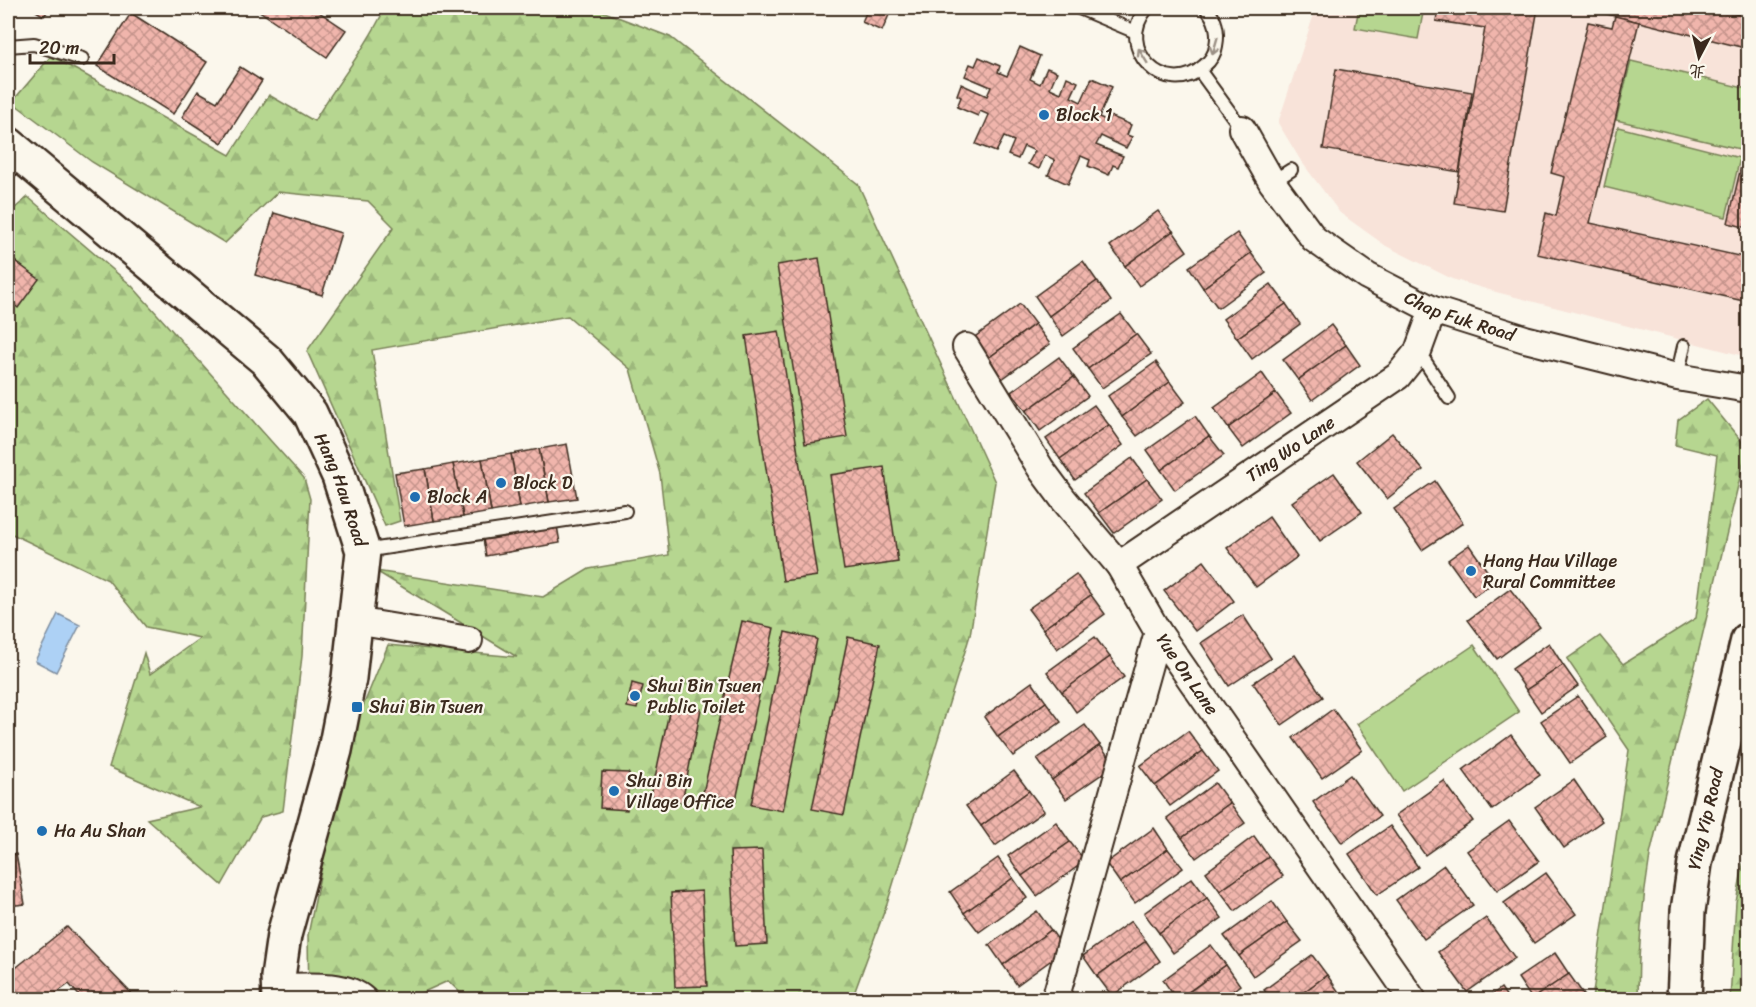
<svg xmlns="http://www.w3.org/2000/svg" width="1756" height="1007" font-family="Sriracha,'LXGW WenKai TC',sans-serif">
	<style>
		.built { fill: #f8e3d9 }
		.forest { fill: url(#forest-firs); stroke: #788057; stroke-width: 1.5 }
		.pitch { fill: #b6d690; stroke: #788057; stroke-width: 1.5 }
		.water { fill: #add1f5; stroke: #7f8e9f; stroke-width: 1.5 }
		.building { fill: url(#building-cross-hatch); stroke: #3b2a1e; stroke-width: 1.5 }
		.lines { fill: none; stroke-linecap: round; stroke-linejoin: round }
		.service-casing { stroke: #3b2a1e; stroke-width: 16 }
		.minor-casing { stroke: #3b2a1e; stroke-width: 30 }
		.secondary-casing { stroke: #3b2a1e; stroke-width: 38 }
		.service { stroke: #fbf7ec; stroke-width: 12 }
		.minor { stroke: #fbf7ec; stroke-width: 26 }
		.secondary { stroke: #fbf7ec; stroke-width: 33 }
		.oneway { stroke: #9b9085 }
		.poi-dot { fill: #1f6fb2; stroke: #fbf7ec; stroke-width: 2 }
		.labels { text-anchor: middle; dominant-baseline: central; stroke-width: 4.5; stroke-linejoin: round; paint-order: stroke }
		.poi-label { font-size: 18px; fill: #3b2a1e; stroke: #fbf7ec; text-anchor: start }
		.street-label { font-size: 18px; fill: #3b2a1e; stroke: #fbf7ec }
	</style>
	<defs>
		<pattern id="forest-firs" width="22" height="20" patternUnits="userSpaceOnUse" patternTransform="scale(1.5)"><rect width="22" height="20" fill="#b6d690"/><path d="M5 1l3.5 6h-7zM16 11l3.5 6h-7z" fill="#9db87c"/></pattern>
		<pattern id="building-cross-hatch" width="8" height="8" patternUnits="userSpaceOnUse" patternTransform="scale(1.5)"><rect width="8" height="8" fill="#f0b5ac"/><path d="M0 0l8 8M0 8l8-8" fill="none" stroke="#c4938b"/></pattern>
	</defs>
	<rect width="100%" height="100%" fill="#fbf7ec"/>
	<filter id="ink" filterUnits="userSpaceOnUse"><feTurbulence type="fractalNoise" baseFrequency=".0167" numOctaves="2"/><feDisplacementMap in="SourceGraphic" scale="12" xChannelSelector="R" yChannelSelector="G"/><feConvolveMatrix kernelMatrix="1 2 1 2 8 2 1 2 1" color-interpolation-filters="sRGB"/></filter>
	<g filter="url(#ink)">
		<path class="built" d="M1316,8L1748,9V357L1496,292L1452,279L1386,246L1340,213L1301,161L1278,123Z"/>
		<g class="forest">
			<path d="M385,8H594L670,37L858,184L995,482L970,635L887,904L852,999L468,1000L448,981L408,999H309L308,935L346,748L388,645L517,657L376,571L543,597L589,569L669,555L660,474L630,369L568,316L372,350L400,521L385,526L307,351L394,227L368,201L278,192L225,243L92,162L12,102L51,56L230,155L269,95L314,121C337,83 366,48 385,8Z"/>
			<path d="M28,197L132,286L304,478L310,499L302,656L283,811L261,817L222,885L147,819L200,807L109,767L144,653L150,674L200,638L146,627L108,580L8,532V214Z"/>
			<path d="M1707,399L1747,448L1650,855C1642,904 1638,951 1638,999H1592L1629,750L1567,659L1600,636L1623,664L1696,618L1717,455L1675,445L1678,420Z"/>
			<path d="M1748,839V999H1730L1736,902Z"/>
		</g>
		<g class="pitch">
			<path d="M1359,8H1424L1418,39L1355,28Z"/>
			<path d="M1631,61L1748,89V132L1744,150L1616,120Z"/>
			<path d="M1618,127L1740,158L1726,217L1604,187Z"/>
			<path d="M1474,645L1519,712L1402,791L1357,724Z"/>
		</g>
		<path class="water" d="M58,614L80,625L56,672L35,661Z"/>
		<g class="building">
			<path d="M31,8H50L44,16Z"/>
			<path d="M255,8H313L346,30L327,57Z"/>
			<path d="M868,8H892L882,31L862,22Z"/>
			<path d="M1438,8H1538L1503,211L1454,203L1485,28L1436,21Z"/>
			<path d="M1590,8H1723V11L1748,17V31L1745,48L1590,10Z"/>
			<path d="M131,13L207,62L173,114L97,66Z"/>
			<path d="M1615,16L1639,22L1590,223L1748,258V302L1537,254L1546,213L1556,216L1565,177L1551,173L1588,22L1612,27Z"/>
			<path d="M1020,47L1040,56L1030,79L1040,84L1047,68L1057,72L1050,88L1061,93L1067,77L1078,82L1071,97L1081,102L1092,78L1112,87L1099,117L1108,121L1110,116L1131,125L1127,135L1132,137L1126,148L1101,136L1096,145L1123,156L1118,167L1113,165L1109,175L1088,166L1090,160L1081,156L1068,184L1048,175L1055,160L1045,155L1039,169L1028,164L1035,151L1024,146L1018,159L1008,155L1014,141L1004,137L996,152L976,144L989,115L980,111L978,116L957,107L961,97L957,95L961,84L987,96L991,87L965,76L970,64L975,66L979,57L1000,66L998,72L1007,76Z"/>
			<path d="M240,67L262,81L222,143L182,117L198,91L217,102Z"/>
			<path d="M1336,69L1472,92L1459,172L1323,149Z"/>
			<path d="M1748,136V228L1728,223Z"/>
			<path d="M1158,211L1173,231L1125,266L1110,246Z"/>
			<path d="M274,213L341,233L322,295L255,275Z"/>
			<path d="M1173,231L1187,251L1139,286L1125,266Z"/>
			<path d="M1237,233L1251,253L1203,288L1189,267Z"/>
			<path d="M1251,253L1266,273L1218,308L1203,288Z"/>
			<path d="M8,256L39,279L18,308L8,300Z"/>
			<path d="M819,258L847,437L805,444L777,265Z"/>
			<path d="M1083,261L1097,281L1049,316L1035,296Z"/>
			<path d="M1097,281L1111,301L1063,336L1049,316Z"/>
			<path d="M1271,284L1286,304L1237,338L1223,319Z"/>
			<path d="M1020,304L1035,324L987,359L972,339Z"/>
			<path d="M1286,304L1300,324L1252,359L1237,338Z"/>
			<path d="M1121,314L1136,334L1088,369L1073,348Z"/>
			<path d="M1035,324L1050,344L1002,379L987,359Z"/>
			<path d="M1331,325L1346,345L1298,380L1283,360Z"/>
			<path d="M779,331L817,576L783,581L746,336Z"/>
			<path d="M1136,334L1151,354L1102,388L1088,369Z"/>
			<path d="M1346,345L1360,365L1312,400L1298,380Z"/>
			<path d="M1059,357L1074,377L1026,411L1011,392Z"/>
			<path d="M1156,362L1170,382L1122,417L1108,396Z"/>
			<path d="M1262,373L1276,393L1228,428L1214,408Z"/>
			<path d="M1074,377L1088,396L1040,431L1026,411Z"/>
			<path d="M1170,382L1185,402L1137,436L1122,417Z"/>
			<path d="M1276,393L1291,413L1243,448L1228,428Z"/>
			<path d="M1094,405L1109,425L1060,459L1046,439Z"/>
			<path d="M1195,416L1209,436L1161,470L1147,450Z"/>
			<path d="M1109,425L1123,445L1075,480L1060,459Z"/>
			<path d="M1392,433L1423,470L1387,499L1357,461Z"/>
			<path d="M1209,436L1224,455L1175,490L1161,470Z"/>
			<path d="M567,444L577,498L549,502L539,449Z"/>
			<path d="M539,449L549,502L520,507L511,454Z"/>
			<path d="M511,454L520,507L491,512L482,459Z"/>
			<path d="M1132,458L1147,479L1099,513L1084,493Z"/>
			<path d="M482,459L491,512L463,517L453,464Z"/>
			<path d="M453,464L463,517L434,521L425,469Z"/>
			<path d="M884,467L898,562L844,570L830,475Z"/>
			<path d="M425,469L434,521L404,526L395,473Z"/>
			<path d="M1334,473L1362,512L1320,541L1292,502Z"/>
			<path d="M1147,479L1162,499L1114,533L1099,513Z"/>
			<path d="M1435,481L1463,523L1422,550L1394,509Z"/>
			<path d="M1269,517L1297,557L1256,587L1227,548Z"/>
			<path d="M557,526L560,543L486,556L483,539Z"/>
			<path d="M1469,545L1495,582L1474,596L1448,560Z"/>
			<path d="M1204,561L1234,601L1195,631L1164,591Z"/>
			<path d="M1076,574L1091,595L1043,629L1028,609Z"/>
			<path d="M1510,589L1540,627L1497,659L1468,620Z"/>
			<path d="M1091,595L1105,614L1057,649L1043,629Z"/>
			<path d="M1243,615L1271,658L1229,686L1201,643Z"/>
			<path d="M742,621L774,628L736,800L703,793Z"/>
			<path d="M785,632L817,639L783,811L751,805Z"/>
			<path d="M848,637L880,644L844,815L812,809Z"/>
			<path d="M1095,637L1110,657L1062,692L1047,672Z"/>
			<path d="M1549,643L1563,665L1526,690L1512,669Z"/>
			<path d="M1295,655L1323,697L1282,725L1253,683Z"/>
			<path d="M1110,657L1124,677L1076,712L1062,692Z"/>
			<path d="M1563,665L1578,686L1541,712L1526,690Z"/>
			<path d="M1032,682L1046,702L998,737L984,717Z"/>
			<path d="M632,683L643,686L637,709L627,707Z"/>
			<path d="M1578,696L1607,737L1570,763L1541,721Z"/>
			<path d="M1046,702L1061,722L1013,756L998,737Z"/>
			<path d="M671,703L701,709L682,802L651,796Z"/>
			<path d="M1333,709L1362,750L1322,778L1293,738Z"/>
			<path d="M1085,725L1100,745L1052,780L1037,759Z"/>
			<path d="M1188,731L1203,751L1155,786L1140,766Z"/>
			<path d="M1511,735L1540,775L1492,810L1463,770Z"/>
			<path d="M1100,745L1115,765L1066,799L1052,780Z"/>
			<path d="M1203,751L1218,771L1170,806L1155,786Z"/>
			<path d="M1014,771L1029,791L981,826L966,806Z"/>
			<path d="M602,772L629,773L627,810L600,808Z"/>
			<path d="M1350,775L1380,816L1342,843L1313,802Z"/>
			<path d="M1574,780L1602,821L1564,848L1535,807Z"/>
			<path d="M1444,781L1473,821L1425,855L1396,815Z"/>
			<path d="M1215,783L1230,803L1182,838L1167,818Z"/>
			<path d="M1029,791L1044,811L995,846L981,826Z"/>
			<path d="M1230,803L1245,823L1196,858L1182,838Z"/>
			<path d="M1509,821L1539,861L1497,891L1467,851Z"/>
			<path d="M1056,822L1070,842L1022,876L1008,856Z"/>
			<path d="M1390,826L1418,867L1377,895L1349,854Z"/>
			<path d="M1154,828L1168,849L1120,883L1106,863Z"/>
			<path d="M1254,836L1269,857L1220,891L1206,872Z"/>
			<path d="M1070,842L1085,861L1037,896L1022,876Z"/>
			<path d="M1168,849L1183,868L1135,903L1120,883Z"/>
			<path d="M762,850L767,944L735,946L730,851Z"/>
			<path d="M16,854L25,904L8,906V855Z"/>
			<path d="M1269,857L1283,876L1235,911L1220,891Z"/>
			<path d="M998,858L1013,878L964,913L950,892Z"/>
			<path d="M1444,865L1473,905L1424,939L1396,900Z"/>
			<path d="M1546,873L1576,914L1534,943L1504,903Z"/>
			<path d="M1013,878L1027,898L979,932L964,913Z"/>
			<path d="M1192,878L1207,898L1159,933L1144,913Z"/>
			<path d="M702,891L707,986L675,987L671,893Z"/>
			<path d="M1207,898L1222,918L1173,953L1159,933Z"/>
			<path d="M1272,901L1287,922L1239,956L1224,936Z"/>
			<path d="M1037,911L1051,930L1003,965L989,945Z"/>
			<path d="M1486,918L1515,958L1467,992L1438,952Z"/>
			<path d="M1131,921L1146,941L1097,976L1083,956Z"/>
			<path d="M1287,922L1302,941L1253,976L1239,956Z"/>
			<path d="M67,927L131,993L124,1000H83L69,984L51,997L54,1000H8V974Z"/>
			<path d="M1051,930L1065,950L1017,985L1003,965Z"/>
			<path d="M1146,941L1160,961L1112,996L1097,976Z"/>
			<path d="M1211,945L1226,965L1177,1000L1163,980Z"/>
			<path d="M1555,953L1569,974L1532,999L1518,978Z"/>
			<path d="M1312,955L1327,975L1293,1000H1271L1264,990Z"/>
			<path d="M1226,965L1240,985L1221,1000H1178Z"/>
			<path d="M1569,974L1584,995L1577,1000L1532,999Z"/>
			<path d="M1327,975L1341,995L1335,1000H1293Z"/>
			<path d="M1501,988L1509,1000H1485Z"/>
			<path d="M1148,991L1155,1000H1136Z"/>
		</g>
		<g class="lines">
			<defs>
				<g id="service">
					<path d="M1079,8L1136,32"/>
					<path d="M1147,8C1113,48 1166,101 1204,66C1210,61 1215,54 1216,46C1219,31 1216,19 1206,8"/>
					<path d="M8,46L34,44L82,59"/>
					<path d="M1199,70L1242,129"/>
					<path d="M8,173L22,158"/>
					<path d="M1272,182L1291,170"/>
					<path d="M1418,351L1449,398"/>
					<path d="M1677,377L1684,346"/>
					<path d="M364,551L625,511"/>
				</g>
				<g id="minor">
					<path id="s1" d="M1242,129L1272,182L1314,239L1367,276L1433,310L1525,339L1677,377L1748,389"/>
					<path id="s2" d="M966,347L1041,469L1064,500L1119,565L1158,632L1413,1000"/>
					<path id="s3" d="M1119,565L1398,376L1418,351L1433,310"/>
					<path d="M355,621L469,640"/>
					<path d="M279,987C304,987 345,982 364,1000"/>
					<path d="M1055,1000L1158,632"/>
				</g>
				<g id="secondary">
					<path id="s4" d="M8,144L267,361L310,413L339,476L363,551L349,678L335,750L284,935L278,977L279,1000"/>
					<path id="s5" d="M1684,1000L1688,911L1695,863L1748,640"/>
				</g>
			</defs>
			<use href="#service" class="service-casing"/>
			<use href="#minor" class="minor-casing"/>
			<use href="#secondary" class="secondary-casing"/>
			<use href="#service" class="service"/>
			<use href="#minor" class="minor"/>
			<use href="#secondary" class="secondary"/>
		</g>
		<defs><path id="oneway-shaft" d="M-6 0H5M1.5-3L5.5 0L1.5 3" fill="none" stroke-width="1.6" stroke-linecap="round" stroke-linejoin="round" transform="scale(1.5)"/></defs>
		<g class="oneway">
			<use href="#oneway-shaft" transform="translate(1215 46) rotate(106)"/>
			<use href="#oneway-shaft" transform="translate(1143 56) rotate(-121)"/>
		</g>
	</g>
	<g class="poi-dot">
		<circle cx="1044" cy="115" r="6"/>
		<circle cx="501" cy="483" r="6"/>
		<circle cx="415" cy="497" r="6"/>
		<circle cx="1471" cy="571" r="6"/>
		<circle cx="635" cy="696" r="6"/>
		<rect x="351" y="701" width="12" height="12" rx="3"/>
		<circle cx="614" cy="791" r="6"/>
		<circle cx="42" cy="831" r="6"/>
	</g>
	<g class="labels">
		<g class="poi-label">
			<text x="1056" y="115">Block 1</text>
			<text x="513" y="483">Block D</text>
			<text x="427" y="497">Block A</text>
			<text x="1483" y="561">Hang Hau Village<tspan x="1483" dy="21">Rural Committee</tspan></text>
			<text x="647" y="686">Shui Bin Tsuen<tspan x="647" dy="21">Public Toilet</tspan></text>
			<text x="369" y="707">Shui Bin Tsuen</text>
			<text x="626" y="781">Shui Bin<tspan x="626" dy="21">Village Office</tspan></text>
			<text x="54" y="831">Ha Au Shan</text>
		</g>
		<g class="street-label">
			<text stroke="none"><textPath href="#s1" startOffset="298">Chap Fuk Road</textPath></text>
			<text stroke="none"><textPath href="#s3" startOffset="207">Ting Wo Lane</textPath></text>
			<text stroke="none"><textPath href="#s4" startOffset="488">Hang Hau Road</textPath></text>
			<text stroke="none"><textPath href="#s2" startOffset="396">Yue On Lane</textPath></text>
			<text stroke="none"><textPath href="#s5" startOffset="183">Ying Yip Road</textPath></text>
		</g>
	</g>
	<rect width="1756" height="1007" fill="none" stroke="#fbf7ec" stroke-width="30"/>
	<rect x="15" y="15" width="1726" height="977" fill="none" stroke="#3b2a1e" stroke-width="2" filter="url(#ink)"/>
	<g transform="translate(1699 57) rotate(187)" stroke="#fbf7ec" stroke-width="4.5" paint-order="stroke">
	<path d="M0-4.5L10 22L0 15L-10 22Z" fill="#3b2a1e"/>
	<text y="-9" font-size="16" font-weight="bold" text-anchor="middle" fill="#3b2a1e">北</text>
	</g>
	<path d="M30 54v9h84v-9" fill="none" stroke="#3b2a1e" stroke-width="3"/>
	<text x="39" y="54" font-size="18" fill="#3b2a1e" stroke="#fbf7ec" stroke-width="4.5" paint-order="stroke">20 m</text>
</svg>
